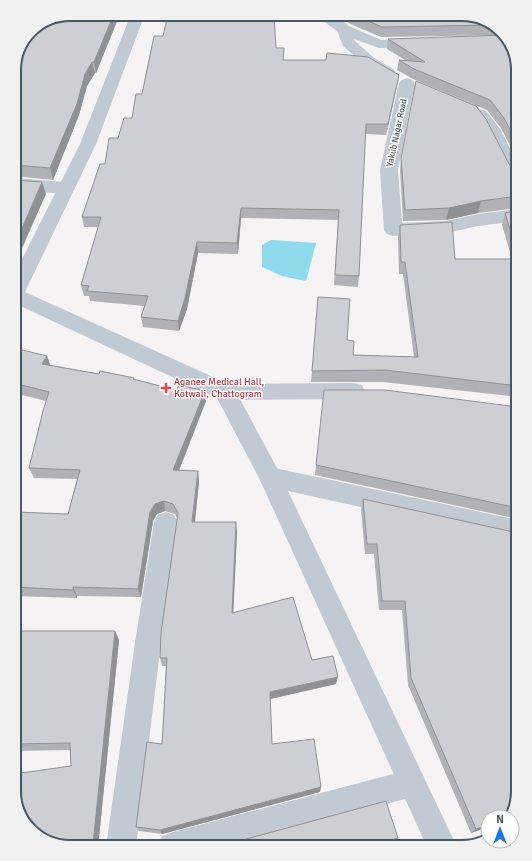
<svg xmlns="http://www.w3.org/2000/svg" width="532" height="861" font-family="Signika,sans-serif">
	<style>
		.water { fill: #90daee }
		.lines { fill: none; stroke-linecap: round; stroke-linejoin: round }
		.minor { fill: #c1cad2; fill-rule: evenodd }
		.tertiary { fill: #c1cad2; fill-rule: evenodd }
		.wall { fill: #b0b2b7 }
		.shaded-wall { fill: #909195 }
		.building { fill: #cdcfd5; stroke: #909195 }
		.health-dot { fill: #e0444e; stroke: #fff; stroke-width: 1.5 }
		.labels { text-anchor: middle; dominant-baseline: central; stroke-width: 3; stroke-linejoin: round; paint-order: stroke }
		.far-street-label { font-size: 9px; fill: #4a5661; stroke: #fff }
		.health-label { font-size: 10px; fill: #be3a42; stroke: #fff; text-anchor: start }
		.rim { fill: none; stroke: #4a5661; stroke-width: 2 }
	</style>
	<rect width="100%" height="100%" fill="#f5f3f3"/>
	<path class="water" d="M271,240L316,243L306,281L282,276L262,267V245Z"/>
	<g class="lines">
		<g class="minor">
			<path d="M131,14H203L204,15L202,18L197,19L138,18L133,17Z"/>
			<path d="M240,14H330L339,18L349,26L381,40L417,39L422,40L424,43L422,46L417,47L379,48L354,39L355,41L374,58L393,69L396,72L393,75L388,77L383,75L364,64L343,46L337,31L323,21L246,20L241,19L239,16Z"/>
			<path d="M407,78L412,80L415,83L398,170L402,223L446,221L478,214L518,209V221L478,226L446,233L393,236L387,234L384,230L380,170L399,83L402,80Z"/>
			<path d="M466,103L486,111L500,129L518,164V183L512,181L507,175L484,130L474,117L460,111L458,108L460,105Z"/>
			<path d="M14,178L66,182L72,184L75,188L72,192L66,194L14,190Z"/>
			<path d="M354,383L362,385L365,391L362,397L354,399L225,400L217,398L214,392L217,386L225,384Z"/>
			<path d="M270,467L518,520V542L270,487L262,484L259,477L262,470Z"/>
			<path d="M166,512L174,515L178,522L161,643L136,847H106L135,643L154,522L158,515Z"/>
			<path d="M412,769L422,773L426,783L422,793L412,797L228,847H158L162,836L173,832Z"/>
		</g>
		<path class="tertiary" d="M131,14H145L96,144L25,292L233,386L278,470L457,847H427L260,480L217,398L14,303V275L80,144Z"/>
	</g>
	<g class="wall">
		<path d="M70,14H120L96,73H95L87,86L79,115L53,180L14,176V67Z"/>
		<path d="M349,14H466L493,24L503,35L381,37L348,23Z"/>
		<path d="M388,39L518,70V161L501,128L487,110L413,79L397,70L399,60H405L387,49Z"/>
		<path d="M276,48L284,60L397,86L386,135L365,134L359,276L358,287L334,285L338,220L241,218L238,254L198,253L187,309L179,331L143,327L141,317L145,306L90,301L89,296H84L81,285L98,227H84L82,217L105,164L118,138L132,118L142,94Z"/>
		<path d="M401,158L509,164L514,170L518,171V208L478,213L446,220L403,221L400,170Z"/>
		<path d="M518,211V397L383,382H311L318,297L347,340L353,355L414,357L403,274H399L398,237L400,225L455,259H512L502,225L505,213Z"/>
		<path d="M14,348L50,365L99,374L134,378L135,380L176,390L205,391L206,401L179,471H198L199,481L195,522L237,532L233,612L312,660L336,684L270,699L272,744L320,792L162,834L139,831L136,827L162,744L166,666H162L160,658L177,518L175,514L165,511L157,514L153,521L141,597L77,596V598L14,596V512L68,514L77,479L34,478L29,468L46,401L14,393Z"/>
		<path d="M518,407V519L315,475L316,465Z"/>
		<path d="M363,499L518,533L488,817V827L471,833L408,685L402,610H379L374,554H365L361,509Z"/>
		<path d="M14,631H115L119,640L98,847H67L39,838L71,766L70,750L14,751Z"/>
		<path d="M239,841L395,843L383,846V847H250L240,845Z"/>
	</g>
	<g class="shaded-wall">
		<path d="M114,14H120L96,73L94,62Z"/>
		<path d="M92,62L95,73L87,86L79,115L53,180L50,168L85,74Z"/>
		<path d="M399,75L397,86L386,135L388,124Z"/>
		<path d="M42,182L46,194L16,262L14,265V247Z"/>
		<path d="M481,201L478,213L446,220L449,208Z"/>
		<path d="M241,208V218L238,254L237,243Z"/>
		<path d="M197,242L198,253L187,309L179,331L178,321Z"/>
		<path d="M47,356L51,367L42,364Z"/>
		<path d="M205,391L206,401L175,480L173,470Z"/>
		<path d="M198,471L199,481L194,531L192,522Z"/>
		<path d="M164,501L165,511L157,514L153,521L141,597L138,589L150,512L155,504Z"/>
		<path d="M236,522L237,532L233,621L232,613Z"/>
		<path d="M73,587L77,596V598L73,590Z"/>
		<path d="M115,631L119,640L98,847H96L93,844Z"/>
		<path d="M338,677L336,684L270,699V692Z"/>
		<path d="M321,787L320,792L162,834L160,830Z"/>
		<path d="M488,825V827L471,833L476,829Z"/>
		<path d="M398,838L395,843L381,847L382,843Z"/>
	</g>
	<g class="building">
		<path d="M70,14H114L94,62H92L85,74L77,104L50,168L14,165V67L31,30Z"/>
		<path d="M168,14H274L276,48H284L283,60H326L327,53L368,57L399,75L388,124H366L359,276L335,275L339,210L241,208L237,243L197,242L185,298L178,321L141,317L148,296L87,291L89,286L81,285L101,217H82L100,164H105L109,138H118L124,118H132L136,94H142L154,36H163Z"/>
		<path d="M352,14H466L493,24L495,25L382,27Z"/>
		<path d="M504,35L512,45L518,70V145L504,118L490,100L414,69L399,60L425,62L388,39Z"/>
		<path d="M416,81L476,106L486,119L509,164L514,170L518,171V172H515L518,176V196L481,201L449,208L405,210L401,158Z"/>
		<path d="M14,180L42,182L14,247Z"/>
		<path d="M518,211V255L505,213Z"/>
		<path d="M452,222L455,259H518V386L385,370L312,371L318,297L350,299L347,340L354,341L353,355L418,357L405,262H401L400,225Z"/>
		<path d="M14,348L47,356L42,364L99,374L100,371L134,378L133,379L176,390L179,385L205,391L173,470L198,471L192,522H236L232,613L293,597L312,660L333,656L338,677L270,692L272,744L314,739L321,787L160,830L136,827L147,742L162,744L167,658H160L161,633L178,513L173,504L164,501L155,504L150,512L138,589L73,587V590L14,587V512L68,514L80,470L29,468L43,411L49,392L14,383Z"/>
		<path d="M324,390H385L518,407V508L316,465Z"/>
		<path d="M363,499L518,533V791L510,817H488V825L476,829L411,678L405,601H382L377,544H367Z"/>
		<path d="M14,631H115L93,844L61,845L39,838L20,816L14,791V774L71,766L70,743L14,744Z"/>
		<path d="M386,801L398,838L382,843L383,847H273V846L239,841Z"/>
	</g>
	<path class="health-dot" d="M164 382h4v4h4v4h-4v4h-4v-4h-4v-4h4z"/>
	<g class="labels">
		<g class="far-street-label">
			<text transform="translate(397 133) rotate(-78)">Yakub Nagar Road</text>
		</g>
		<g class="health-label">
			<text x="174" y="382">Aganee Medical Hall,<tspan x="174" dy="12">Kotwali, Chattogram</tspan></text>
		</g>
	</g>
	<path d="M0 0H532V861H0ZM70 21H462A49 49 0 0 1 511 70V791A49 49 0 0 1 462 840H70A49 49 0 0 1 21 791V70A49 49 0 0 1 70 21Z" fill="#f1f1f2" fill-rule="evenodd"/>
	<path class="rim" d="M70 21H462A49 49 0 0 1 511 70V791A49 49 0 0 1 462 840H70A49 49 0 0 1 21 791V70A49 49 0 0 1 70 21Z"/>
	<g transform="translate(500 829)"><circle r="19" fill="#ffffff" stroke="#b7bbc0"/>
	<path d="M0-3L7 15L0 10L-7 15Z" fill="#1a73e8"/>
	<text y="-6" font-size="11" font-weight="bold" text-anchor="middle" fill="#4a5661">N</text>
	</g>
</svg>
